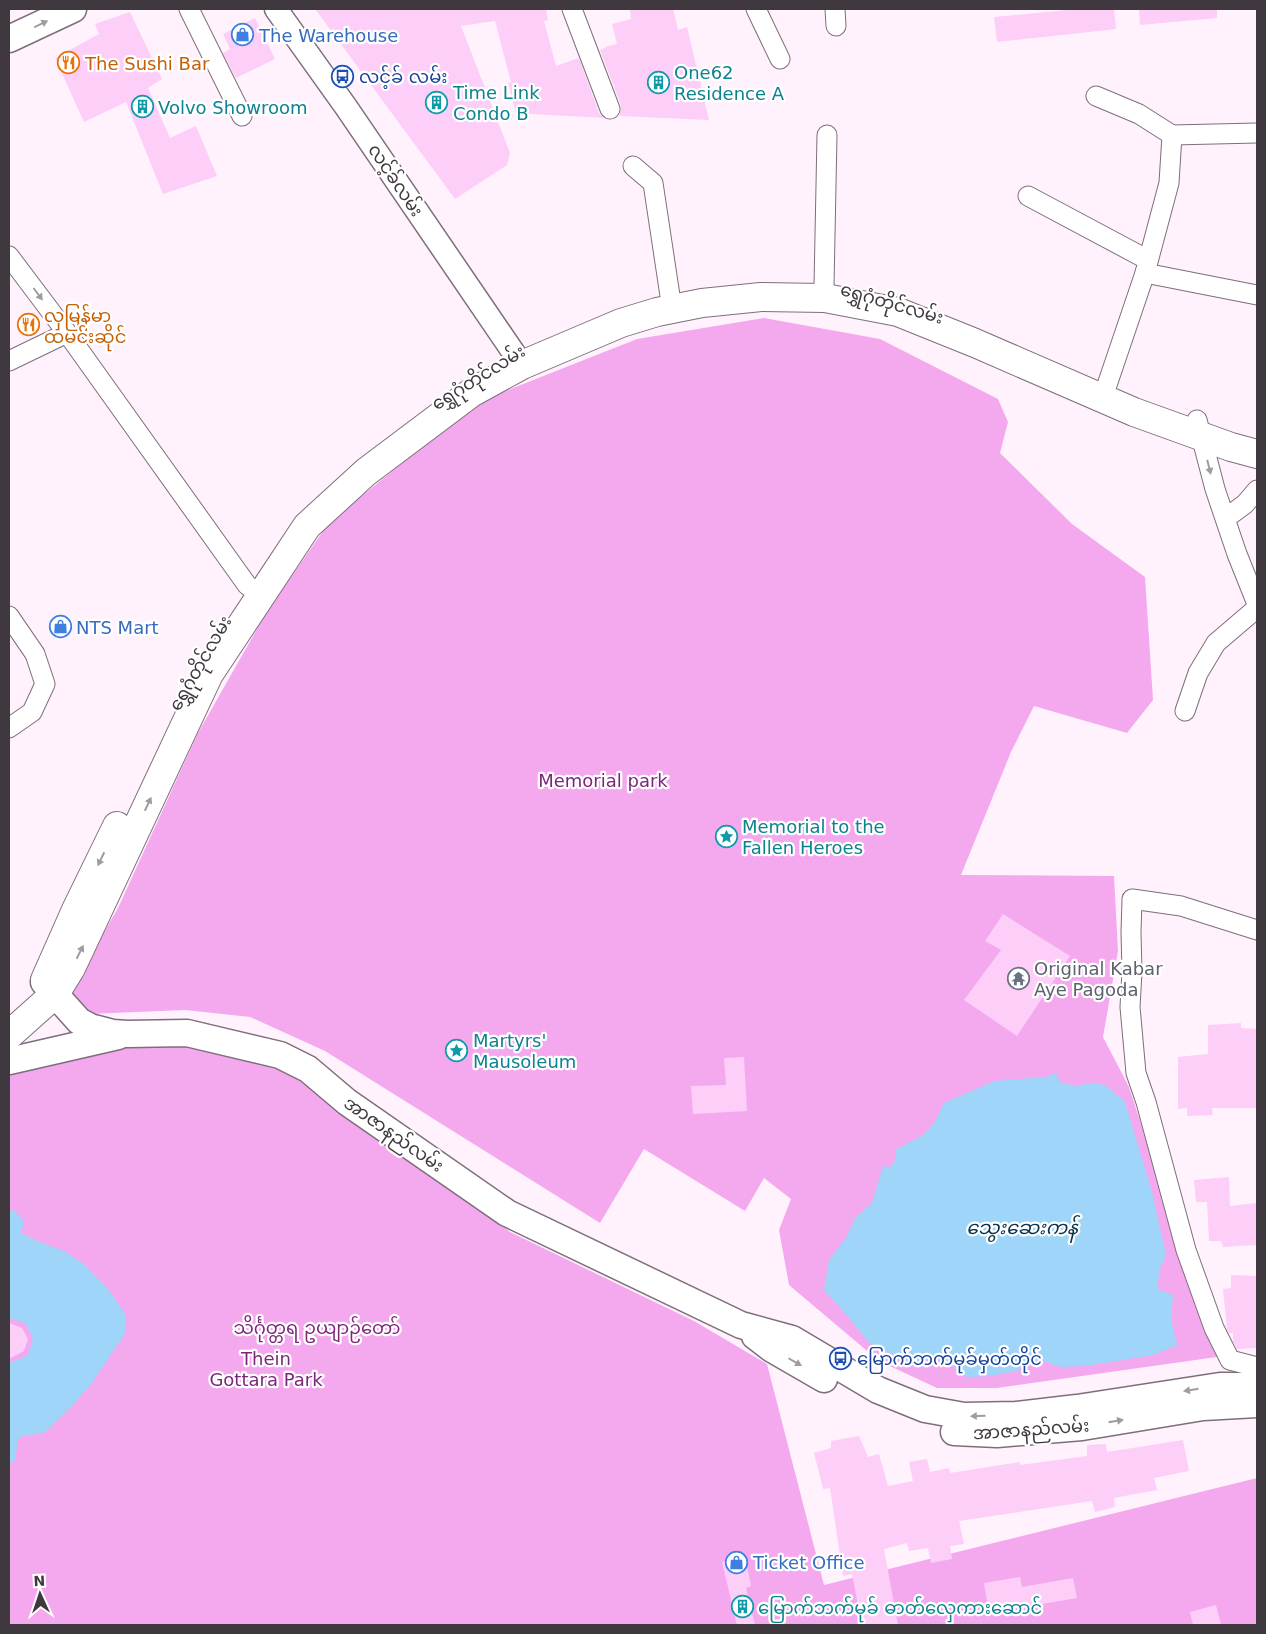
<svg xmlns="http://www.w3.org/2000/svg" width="1266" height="1634" font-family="'DejaVu Sans','Noto Sans Myanmar',sans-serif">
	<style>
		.green { fill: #f4a9ef }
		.water { fill: #9ed5f9 }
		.building { fill: #fccef8 }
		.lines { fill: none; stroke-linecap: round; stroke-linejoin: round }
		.minor-casing { stroke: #7d6e7b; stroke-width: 21 }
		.tertiary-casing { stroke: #7d6e7b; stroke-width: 25 }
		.secondary-casing { stroke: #7d6e7b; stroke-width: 29 }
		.primary-casing { stroke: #7d6e7b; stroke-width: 30 }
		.minor { stroke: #fff; stroke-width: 19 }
		.tertiary { stroke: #fff; stroke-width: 22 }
		.secondary { stroke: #fff; stroke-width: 26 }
		.primary { stroke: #fff; stroke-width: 28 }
		.oneway { fill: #9f9c9f }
		.labels { text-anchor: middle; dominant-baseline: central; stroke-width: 4.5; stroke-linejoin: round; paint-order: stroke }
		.shop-label { font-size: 18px; fill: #366cbe; stroke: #fff; text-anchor: start }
		.food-label { font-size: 18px; fill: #c56008; stroke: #fff; text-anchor: start }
		.culture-label { font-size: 18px; fill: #0d838f; stroke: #fff; text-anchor: start }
		.transit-label { font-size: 18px; fill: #164399; stroke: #fff; text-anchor: start }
		.street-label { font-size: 18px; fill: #3f393f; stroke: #fff }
		.park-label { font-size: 18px; fill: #7c267a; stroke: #fff }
		.worship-label { font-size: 18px; fill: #5b616d; stroke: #fff; text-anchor: start }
		.water-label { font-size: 19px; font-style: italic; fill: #07334b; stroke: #fff }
	</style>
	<rect width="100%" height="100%" fill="#fff2fd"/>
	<g class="green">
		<path d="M764,318L880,339L998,399L1008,422L1000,453L1072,524L1145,577L1153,700L1127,733L1034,706L1011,752L961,875L1114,876L1118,951L1103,1037L1129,1087L1217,1357L997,1388H937L879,1361L789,1285L779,1230L791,1199L764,1178L745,1211L644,1149L600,1223L325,1051L250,1017L185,1010L88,1014L70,990L118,908L198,733L266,613L328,524L475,403L637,339Z"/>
		<path d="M140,1038L257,1055L324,1089L510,1232L694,1321L767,1364L824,1585L1257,1478V1625H9V1071Z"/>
	</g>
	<g class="water">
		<path d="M1056,1073L1060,1082L1075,1086L1092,1083L1105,1085L1125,1102L1152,1192L1166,1255L1160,1269L1157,1289L1173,1295L1171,1319L1177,1345L1153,1355L1086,1366L1060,1367L1041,1360L1025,1363L1017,1371L989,1376L967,1377L949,1363L937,1358L916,1362L889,1353L869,1343L850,1319L824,1290L829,1260L846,1238L855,1218L872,1203L883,1166L891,1167L895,1160L896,1149L922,1136L935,1122L944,1103L994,1081L1045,1077Z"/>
		<path d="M14,1210L24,1221L21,1233L37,1241L64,1251L85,1265L108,1289L126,1315V1332L92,1383L72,1406L44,1433L23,1436L18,1440L15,1460L9,1465V1361L13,1362L28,1355L33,1338L25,1323L9,1318V1212Z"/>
	</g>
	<g class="building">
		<path d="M315,9H546L548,20L544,21L556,66L579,58L599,113L604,118L516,113L508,83L511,82L495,21L461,26L510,153L507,165L455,199Z"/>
		<path d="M630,9H673L678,30L687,27L709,120L619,116L621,111V105L600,50L605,48V47L617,44L612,24L631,19Z"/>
		<path d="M1077,9H1114L1116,29L997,42L994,17Z"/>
		<path d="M1139,9H1217V18L1140,25Z"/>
		<path d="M130,12L162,79L148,88L170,138L196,126L217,176L163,194L126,102L84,122L55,58L99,34L95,24Z"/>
		<path d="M255,18L275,59L236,78L223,53L230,49L223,34Z"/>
		<path d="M1003,914L1070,956L1017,1036L964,1000L1001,950L985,941Z"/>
		<path d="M1241,1023V1028L1257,1029V1108H1212L1213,1115L1187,1116V1108L1178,1109V1057L1208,1054V1025Z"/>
		<path d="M744,1057L747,1111L693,1114L691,1086L726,1085L724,1058Z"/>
		<path d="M1229,1177L1230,1206L1257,1203V1245L1223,1247L1221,1241H1209L1207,1202H1196L1194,1180Z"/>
		<path d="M1231,1275L1257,1276V1348L1237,1349L1233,1341V1333H1229L1227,1329L1223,1289L1231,1288Z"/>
		<path d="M9,1323L22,1328L28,1339L24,1351L9,1359Z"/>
		<path d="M859,1436L868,1457L879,1454L888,1486L913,1481L909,1462L927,1459L930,1472L949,1468L950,1473L1020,1462V1465L1087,1456V1445L1106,1444L1107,1452L1183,1440L1189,1471L1154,1478L1157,1490L1114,1498L1115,1507L1095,1512L1092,1501L959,1521L964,1544L950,1546L952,1559L931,1563L928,1548L909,1551L907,1543L884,1549L898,1625H862L852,1574L843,1576L830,1488L823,1489L814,1453L831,1448V1441Z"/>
		<path d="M745,1556L751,1586L746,1588L755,1625H737L722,1562Z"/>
		<path d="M1020,1577L1022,1587L1073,1578L1077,1598L989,1613L984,1583Z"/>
		<path d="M1216,1605L1221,1625H1193L1190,1612Z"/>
	</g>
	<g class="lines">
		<defs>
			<g id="minor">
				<path d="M189,9L242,116"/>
				<path d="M572,9L610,109"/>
				<path d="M756,9L780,59"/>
				<path d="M835,9L836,26"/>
				<path d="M1096,96L1139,114L1172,135L1169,183L1145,273L1106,388L1100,397"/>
				<path d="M1172,135L1257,133"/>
				<path d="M633,166L653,183L672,309"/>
				<path d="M1028,196L1148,260"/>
				<path d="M9,256L67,333L247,585L261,595"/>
				<path d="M1145,273L1257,295"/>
				<path d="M825,298L824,286L827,135"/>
				<path d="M9,361L67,333"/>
				<path d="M1197,420L1215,489L1237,554L1257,604"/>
				<path d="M1226,518L1245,504L1257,490"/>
				<path d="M9,616L35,654L45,684L32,712L9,728"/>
				<path d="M1185,711L1198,673L1216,643L1257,608"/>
				<path d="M1257,930L1181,906L1132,899L1131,933L1132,972L1130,1007L1136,1073L1146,1102L1186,1250L1214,1328L1230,1360L1257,1367"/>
			</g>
			<path id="tertiary" d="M276,9L346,107L522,365"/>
			<g id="secondary">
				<path d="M9,39L73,9"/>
				<path d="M44,982L79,1021L90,1027L113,1033L127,1034L187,1033L280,1055L308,1069L347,1102L507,1213L741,1325L792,1339L878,1390L925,1409L964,1416L1016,1415L1077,1408L1220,1386H1257"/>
				<path d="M9,1061L118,1036"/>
				<path d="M755,1336L772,1349L824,1379"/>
				<path d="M954,1432L997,1434L1082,1427L1203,1407L1257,1404"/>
			</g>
			<g id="primary">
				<path d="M45,980L76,910L117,826"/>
				<path d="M9,1035L55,994L71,968L209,674L307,526L366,472L471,393L522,365L621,323L657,312L702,303L761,297L825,298L898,312L975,343L1134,412L1231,447L1257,454"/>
			</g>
		</defs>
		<use href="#minor" class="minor-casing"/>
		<use href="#tertiary" class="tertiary-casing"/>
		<use href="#secondary" class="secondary-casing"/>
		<use href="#primary" class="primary-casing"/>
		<use href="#minor" class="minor"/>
		<use href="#tertiary" class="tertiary"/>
		<use href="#secondary" class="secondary"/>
		<use href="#primary" class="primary"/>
	</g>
	<defs><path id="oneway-solid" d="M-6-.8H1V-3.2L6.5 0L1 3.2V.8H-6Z" transform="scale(1.25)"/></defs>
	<g class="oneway">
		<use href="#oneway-solid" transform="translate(41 24) rotate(-26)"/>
		<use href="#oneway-solid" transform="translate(38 294) rotate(53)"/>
		<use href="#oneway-solid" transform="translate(1209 467) rotate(76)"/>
		<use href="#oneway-solid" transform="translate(148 804) rotate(-65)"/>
		<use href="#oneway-solid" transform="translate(101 859) rotate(116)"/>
		<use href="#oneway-solid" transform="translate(80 952) rotate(-63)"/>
		<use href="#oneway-solid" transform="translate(795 1362) rotate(30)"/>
		<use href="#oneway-solid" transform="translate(1191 1390) rotate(171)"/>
		<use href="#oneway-solid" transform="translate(978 1416) rotate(178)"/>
		<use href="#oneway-solid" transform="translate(1116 1421) rotate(-9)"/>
	</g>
	<defs>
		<symbol id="shop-ring" viewBox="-11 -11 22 22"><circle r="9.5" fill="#fff" stroke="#3f7fe0" stroke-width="1.5"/><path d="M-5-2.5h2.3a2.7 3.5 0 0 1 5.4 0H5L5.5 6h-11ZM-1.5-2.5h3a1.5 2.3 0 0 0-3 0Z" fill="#3f7fe0"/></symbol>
		<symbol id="restaurant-ring" viewBox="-11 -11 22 22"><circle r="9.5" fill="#fff" stroke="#e8710a" stroke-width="1.5"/><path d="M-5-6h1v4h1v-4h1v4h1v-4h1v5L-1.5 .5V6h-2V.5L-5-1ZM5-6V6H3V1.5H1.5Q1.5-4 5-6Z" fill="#e8710a"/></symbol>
		<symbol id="bus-ring" viewBox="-11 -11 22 22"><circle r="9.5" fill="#fff" stroke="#1a4fb4" stroke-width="1.5"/><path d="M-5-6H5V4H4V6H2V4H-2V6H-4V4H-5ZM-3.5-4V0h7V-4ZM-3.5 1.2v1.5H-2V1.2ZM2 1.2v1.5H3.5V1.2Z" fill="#1a4fb4"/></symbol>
		<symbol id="building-ring" viewBox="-11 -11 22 22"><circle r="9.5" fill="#fff" stroke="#0f9aa8" stroke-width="1.5"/><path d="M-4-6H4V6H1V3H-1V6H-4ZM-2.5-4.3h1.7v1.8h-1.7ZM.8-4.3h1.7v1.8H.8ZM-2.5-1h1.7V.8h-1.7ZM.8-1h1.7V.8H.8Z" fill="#0f9aa8"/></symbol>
		<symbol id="sight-ring" viewBox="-11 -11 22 22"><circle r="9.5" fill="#fff" stroke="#0f9aa8" stroke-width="1.5"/><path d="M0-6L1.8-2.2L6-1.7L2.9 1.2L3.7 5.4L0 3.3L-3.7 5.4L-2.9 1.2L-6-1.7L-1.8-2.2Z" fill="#0f9aa8"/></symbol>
		<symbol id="temple-ring" viewBox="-11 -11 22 22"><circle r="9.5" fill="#fff" stroke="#6b7280" stroke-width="1.5"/><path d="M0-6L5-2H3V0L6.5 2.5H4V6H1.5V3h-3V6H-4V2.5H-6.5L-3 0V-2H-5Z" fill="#6b7280"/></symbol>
	</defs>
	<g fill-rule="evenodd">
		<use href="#shop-ring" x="230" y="22" width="25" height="25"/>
		<use href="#restaurant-ring" x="56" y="50" width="25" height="25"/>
		<use href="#bus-ring" x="330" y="64" width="25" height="25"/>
		<use href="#building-ring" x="646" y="70" width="25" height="25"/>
		<use href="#building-ring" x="424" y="90" width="25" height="25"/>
		<use href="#building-ring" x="130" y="94" width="25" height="25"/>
		<use href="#restaurant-ring" x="16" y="312" width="25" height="25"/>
		<use href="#shop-ring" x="48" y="614" width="25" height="25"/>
		<use href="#sight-ring" x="714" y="824" width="25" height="25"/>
		<use href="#temple-ring" x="1006" y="966" width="25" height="25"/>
		<use href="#sight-ring" x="444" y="1038" width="25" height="25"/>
		<use href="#bus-ring" x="828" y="1346" width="25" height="25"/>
		<use href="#shop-ring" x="724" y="1550" width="25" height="25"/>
		<use href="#building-ring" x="730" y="1594" width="25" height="25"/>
	</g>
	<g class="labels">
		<g class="shop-label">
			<text x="259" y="35">The Warehouse</text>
			<text x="76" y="627">NTS Mart</text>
			<text x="753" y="1562">Ticket Office</text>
		</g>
		<g class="food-label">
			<text x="85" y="63">The Sushi Bar</text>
			<text x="44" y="315">လှမြန်မာ<tspan x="44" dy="21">ထမင်းဆိုင်</tspan></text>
		</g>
		<g class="culture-label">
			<text x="674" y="72">One62<tspan x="674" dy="21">Residence A</tspan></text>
			<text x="453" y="92">Time Link<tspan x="453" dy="21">Condo B</tspan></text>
			<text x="158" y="107">Volvo Showroom</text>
			<text x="742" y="826">Memorial to the<tspan x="742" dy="21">Fallen Heroes</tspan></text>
			<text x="473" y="1040">Martyrs'<tspan x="473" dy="21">Mausoleum</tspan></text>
			<text x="758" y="1607">မြောက်ဘက်မုခ် ဓာတ်လှေကားဆောင်</text>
		</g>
		<g class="transit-label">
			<text x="359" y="76">လင့်ခ် လမ်း</text>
			<text x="857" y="1358">မြောက်ဘက်မုခ်မှတ်တိုင်</text>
		</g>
		<g class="street-label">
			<text transform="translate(396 180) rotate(56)">လင့်ခ်လမ်း</text>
			<text transform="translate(892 303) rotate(16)">ရွှေဂုံတိုင်လမ်း</text>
			<text transform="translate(478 377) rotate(-32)">ရွှေဂုံတိုင်လမ်း</text>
			<text transform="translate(200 663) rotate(-60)">ရွှေဂုံတိုင်လမ်း</text>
			<text transform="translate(394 1134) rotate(35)">အာဇာနည်လမ်း</text>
			<text transform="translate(1031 1429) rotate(-4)">အာဇာနည်လမ်း</text>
		</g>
		<g class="park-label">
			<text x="603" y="780">Memorial park</text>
			<text x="317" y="1327">သိင်္ဂုတ္တရ ဥယျာဉ်တော်</text>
			<text x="266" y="1358">Thein<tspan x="266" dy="21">Gottara Park</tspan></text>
		</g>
		<g class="worship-label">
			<text x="1034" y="968">Original Kabar<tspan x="1034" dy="21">Aye Pagoda</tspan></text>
		</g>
		<g class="water-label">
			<text x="1022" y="1227">သွေးဆေးကန်</text>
		</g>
	</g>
	<rect width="1266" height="1634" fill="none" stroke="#3f393f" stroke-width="20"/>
	<g transform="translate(40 1594) rotate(357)" stroke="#ffffff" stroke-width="4" paint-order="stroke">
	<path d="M0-4L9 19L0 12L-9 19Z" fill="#3f393f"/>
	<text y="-8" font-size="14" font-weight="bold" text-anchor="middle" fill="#3f393f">N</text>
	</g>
</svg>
